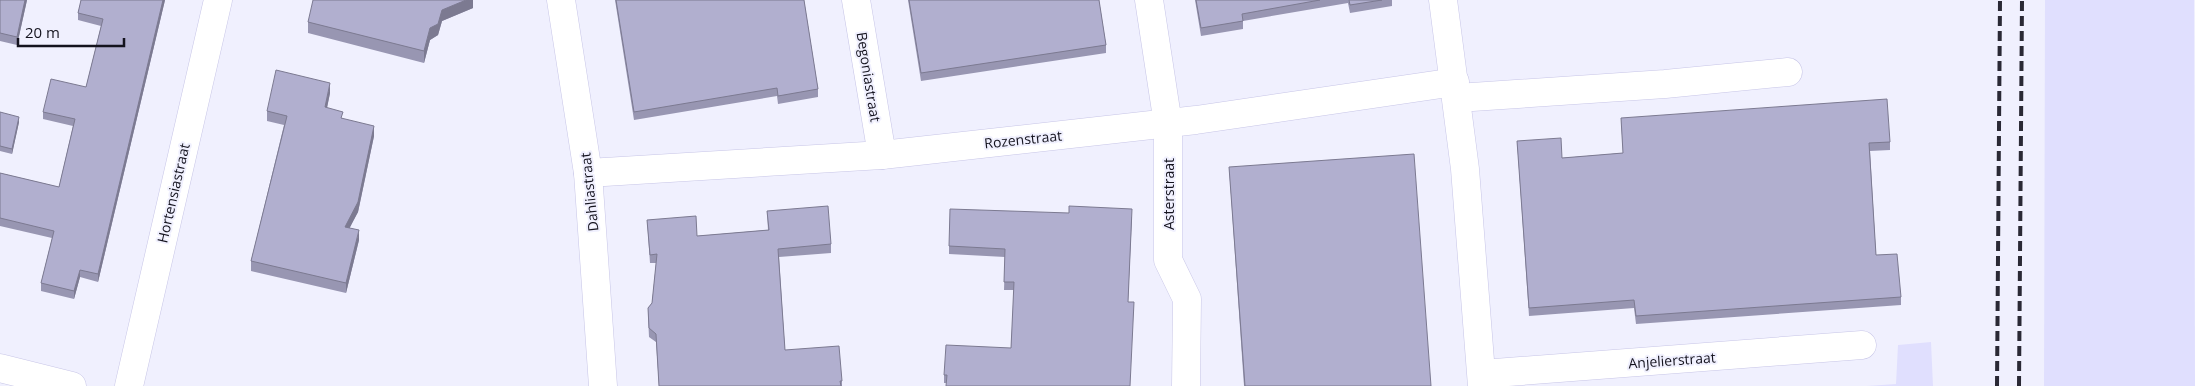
<svg xmlns="http://www.w3.org/2000/svg" width="2195" height="386" font-family="'Open Sans',sans-serif">
	<style>
		.green { fill: #e0dffe }
		.lines { fill: none; stroke-linecap: round; stroke-linejoin: round }
		.street-casing { stroke: #c7c5e7; stroke-width: 29 }
		.street { stroke: #fff; stroke-width: 28 }
		.rail { stroke: #2a2935; stroke-width: 4; stroke-dasharray: 10 5; stroke-linecap: butt }
		.wall { fill: #9896b2 }
		.shaded-wall { fill: #7c7a91 }
		.building { fill: #b1afcf; stroke: #7c7a91 }
		.labels { text-anchor: middle; dominant-baseline: central; stroke-width: 4; stroke-linejoin: round; paint-order: stroke }
		.street-label { font-size: 14px; fill: #14131e; stroke: #f0f0fe }
	</style>
	<rect width="100%" height="100%" fill="#f0f0fe"/>
	<g class="green">
		<path d="M2045,0H2194L2195,386H2044Z"/>
		<path d="M1931,342L1933,386H1867L1896,384L1898,345Z"/>
	</g>
	<g class="lines">
		<defs>
			<g id="street">
				<path d="M561,0L588,173L603,386"/>
				<path d="M856,0L882,155"/>
				<path d="M1149,0L1168,124V260L1187,299L1186,386"/>
				<path d="M1443,0L1465,169L1482,386"/>
				<path d="M1457,98L1665,84L1788,72"/>
				<path d="M588,173L882,155L1196,120L1455,82"/>
				<path d="M0,368L72,386"/>
				<path d="M1482,374L1862,345"/>
				<path d="M129,386L218,0"/>
			</g>
		</defs>
		<use href="#street" class="street-casing"/>
		<use href="#street" class="street"/>
		<g class="rail">
			<path d="M1997,386L2000,0"/>
			<path d="M2019,386L2022,0"/>
		</g>
	</g>
	<g class="wall">
		<path d="M0,0H27L17,45L0,41Z"/>
		<path d="M81,0H165L98,282L80,277L74,299L41,291V283L52,238L0,226V173L59,187L73,126L43,119V112L86,87L101,26L78,20V13Z"/>
		<path d="M473,0V8L442,21L438,35L430,40L424,63L308,33V22Z"/>
		<path d="M615,0H804L818,89V97L778,104L777,96L634,120Z"/>
		<path d="M908,0H1099L1106,45V53L921,81Z"/>
		<path d="M1195,0H1392V6L1350,13L1348,3L1243,21V29L1201,36Z"/>
		<path d="M330,93L327,108L343,119L374,136L358,212L349,228L359,240L346,293L251,271V261L284,125L267,121V111Z"/>
		<path d="M0,112L19,122L12,154L0,151Z"/>
		<path d="M1621,118L1890,142V150L1870,151L1876,255L1901,297V305L1636,324L1634,308L1529,316L1517,141L1562,158L1623,153Z"/>
		<path d="M1229,167L1431,386H1244Z"/>
		<path d="M767,211L831,244V253L779,257L785,350L842,381V386H659L656,342L649,337L648,316V308L652,303L656,263H650L647,220L697,236L768,230Z"/>
		<path d="M1132,217L1128,302L1134,311L946,383H944V375L1011,348L1014,290H1004L1005,257L949,254V246Z"/>
	</g>
	<g class="shaded-wall">
		<path d="M25,0H27L17,45V37Z"/>
		<path d="M163,0H165L98,282V274Z"/>
		<path d="M466,0H473V8L442,21L438,35L430,40L424,63V51L430,28L442,10Z"/>
		<path d="M330,83V93L325,117V107Z"/>
		<path d="M19,117V122L12,154V149Z"/>
		<path d="M374,126V136L358,212L345,237V227Z"/>
		<path d="M359,230V240L346,293V283Z"/>
		<path d="M80,270V277L74,299V291Z"/>
	</g>
	<g class="building">
		<path d="M0,0H25L17,37L0,33Z"/>
		<path d="M81,0H163L98,274L80,270L74,291L41,283L54,231L0,218V173L59,187L75,119L43,112L51,79L86,87L103,19L78,13Z"/>
		<path d="M313,0H466L442,10L438,24L430,28L424,51L308,22Z"/>
		<path d="M616,0H804L818,89L778,96L777,88L634,112Z"/>
		<path d="M909,0H1099L1106,45L921,73Z"/>
		<path d="M1196,0H1320L1242,14L1243,21L1201,28Z"/>
		<path d="M1349,0H1382L1350,5Z"/>
		<path d="M276,70L330,83L325,107L343,112L341,118L374,126L358,202L345,227L359,230L346,283L251,261L287,116L267,111Z"/>
		<path d="M1887,99L1890,142L1869,143L1876,255L1897,254L1901,297L1636,316L1634,300L1529,308L1517,141L1561,138L1562,158L1623,153L1621,118Z"/>
		<path d="M0,112L19,117L12,149L0,146Z"/>
		<path d="M1414,154L1431,386H1245L1229,167Z"/>
		<path d="M828,206L831,244L778,249L785,350L839,346L842,381H840L841,386H659L656,334L649,328L648,308L652,303L657,254L650,255L647,220L696,216L697,236L769,230L767,211Z"/>
		<path d="M1069,206L1132,209L1128,302H1134L1130,386H946L947,375H944L946,345L1011,348L1014,282H1004L1005,249L949,246L950,209L1069,213Z"/>
	</g>
	<g class="labels">
		<g class="street-label">
			<text transform="translate(869 77) rotate(81)">Begoniastraat</text>
			<text transform="translate(1023 139) rotate(-6)">Rozenstraat</text>
			<text transform="translate(589 192) rotate(-96)">Dahliastraat</text>
			<text transform="translate(173 193) rotate(-77)">Hortensiastraat</text>
			<text transform="translate(1168 194) rotate(-90)">Asterstraat</text>
			<text transform="translate(1672 360) rotate(-4)">Anjelierstraat</text>
		</g>
	</g>
	<path d="M18 38v8h106v-8" fill="none" stroke="#14131e" stroke-width="2.5"/>
	<text x="25" y="38" font-size="15" fill="#14131e" stroke="#f0f0fe" stroke-width="4" paint-order="stroke">20 m</text>
</svg>
